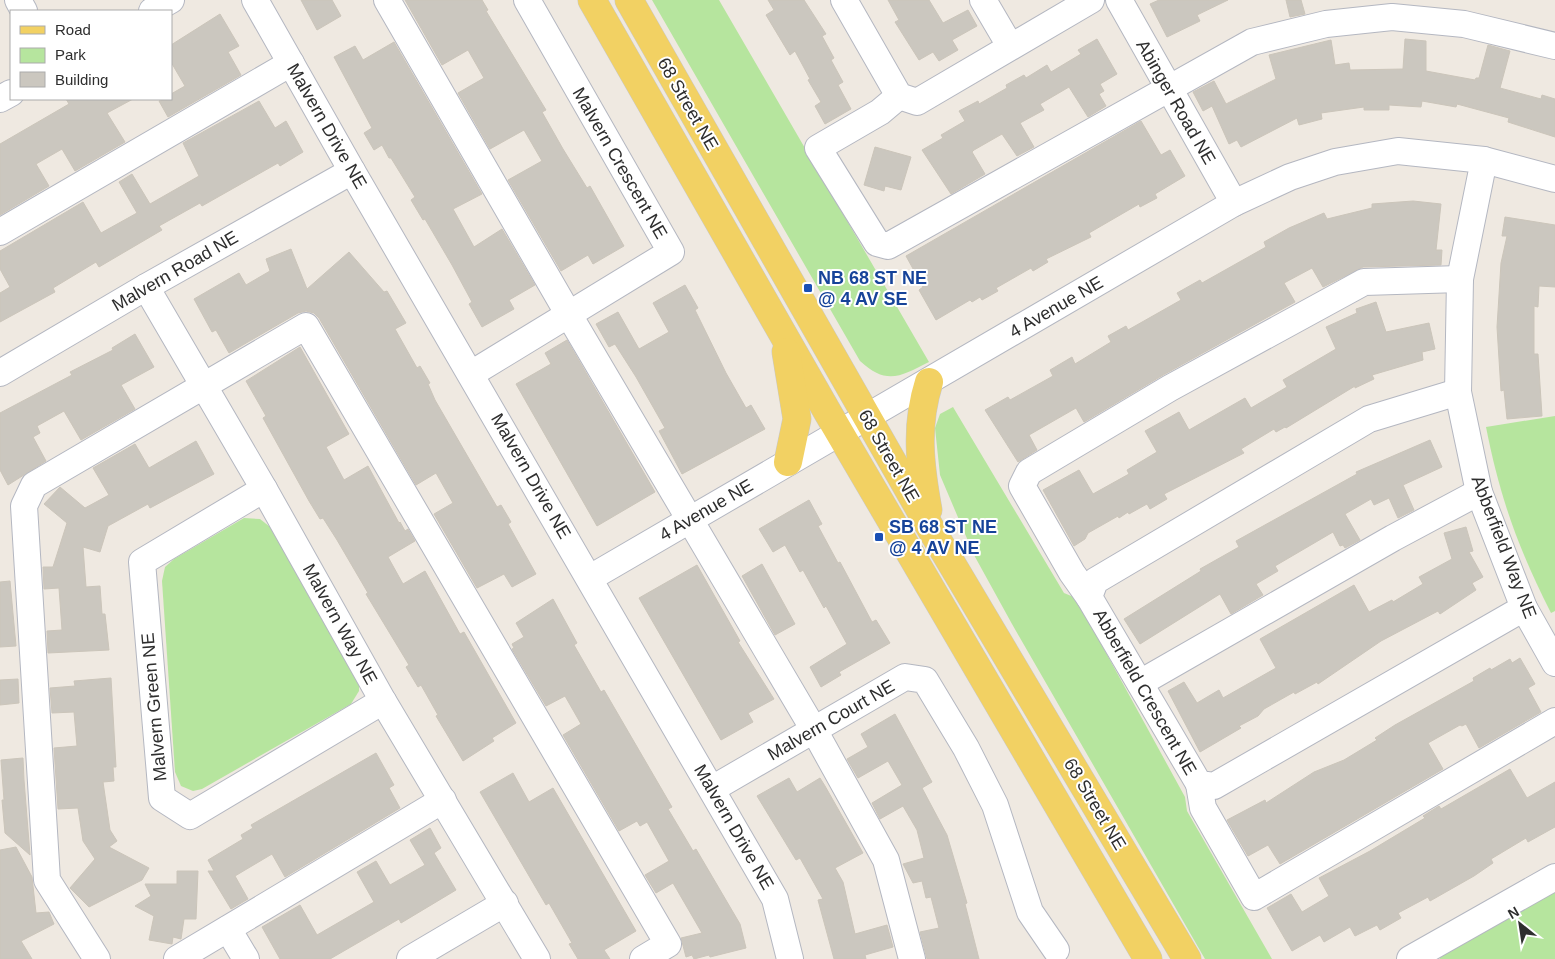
<svg xmlns="http://www.w3.org/2000/svg" width="1555" height="959" font-family="Helvetica,sans-serif">
	<style>
		.green { fill: #b6e59e }
		.building { fill: #cbc7bf; stroke: #cbc5ba }
		.lines { fill: none; stroke-linecap: round; stroke-linejoin: round }
		.minor-casing { stroke: #b4b7c1; stroke-width: 28 }
		.major-casing { stroke: #c9c9c9; stroke-width: 29 }
		.minor { stroke: #fff; stroke-width: 26 }
		.major { stroke: #f2d163; stroke-width: 28 }
		.transit-dot { fill: #1a4fb4; stroke: #fff; stroke-width: 2 }
		.labels { text-anchor: middle; dominant-baseline: central; stroke-width: 4; stroke-linejoin: round; paint-order: stroke }
		.street-label { font-size: 18px; fill: #2e2e2e; stroke: #fff }
		.transit-label { font-size: 18px; font-weight: bold; fill: #164399; stroke: #fff; text-anchor: start }
	</style>
	<rect width="100%" height="100%" fill="#efe9e1"/>
	<g class="green">
		<path d="M652,0H719L929,362C901,376 887,386 860,361Z"/>
		<path d="M953,407L1064,593L1076,598L1185,797L1187,811L1272,959H1205L1012,624L974,555L940,475L935,428L940,414Z"/>
		<path d="M1555,416V611L1551,613C1518,548 1500,498 1486,427Z"/>
		<path d="M244,518L260,519L274,530L359,681V691L351,704L202,789L193,791L181,786L175,772L162,581L165,567L174,559Z"/>
		<path d="M1555,890V959H1440L1439,957Z"/>
	</g>
	<g class="building">
		<path d="M301,0H332L341,16L317,30Z"/>
		<path d="M405,0H482L488,10L486,11L546,110L542,112L563,149L587,188L590,186L624,246L593,264L588,255L561,271L508,180L542,161L524,130L490,149L458,93L484,78L468,50L442,65Z"/>
		<path d="M768,0H804L826,34L822,36L834,58L831,60L843,82L838,85L851,109L825,124L815,106L821,102L808,80L810,79L795,51L790,55L766,15L774,10Z"/>
		<path d="M888,0H929L943,23L968,10L977,26L952,40L958,50L939,61L933,52L919,60L895,22L899,20Z"/>
		<path d="M1159,0H1228L1197,15L1200,21L1167,37L1150,4Z"/>
		<path d="M1286,0H1301L1305,14L1290,17Z"/>
		<path d="M220,14L239,46L228,52L241,75L168,117L159,101L171,99V94L185,86L171,62V45Z"/>
		<path d="M1097,39L1117,74L1100,84L1104,91L1099,94L1106,106L1088,117L1069,87L1040,104L1044,110L1020,123L1034,147L1017,156L1002,134L974,150L972,152L985,174L951,194L922,150L943,138L941,135L965,121L959,111L978,101L979,104L1007,88L1006,85L1024,75L1026,78L1047,65L1051,72L1081,54L1078,50Z"/>
		<path d="M1405,39L1426,41V71L1475,80L1476,78H1479L1488,45L1510,51L1500,88L1541,99L1542,95L1555,99V137L1508,122L1509,118L1457,104L1456,107L1422,101L1421,107L1389,105V110H1364V107L1321,113L1322,119L1299,125L1297,118L1241,147L1237,140L1229,144L1212,106L1203,111L1193,92L1214,81L1226,104L1276,79L1269,55L1331,40L1335,65L1349,63L1350,70L1403,69Z"/>
		<path d="M394,42L482,194L453,209L474,247L502,229L535,285L509,300L514,309L482,327L469,304L472,302L452,265L425,219L423,220L411,200L415,197L391,158H389L382,145L374,150L364,133L372,128L334,57L355,46L363,60Z"/>
		<path d="M66,99H133L107,113L125,142L75,171L62,149L36,164L49,186L0,215V144L69,104Z"/>
		<path d="M259,101L275,128L286,121L303,152L280,166L278,163L202,206L200,203L159,226L162,230L99,267L96,262L53,288L55,292L0,322V293L10,287L0,269V251L83,202L101,233L137,213L119,182L132,174L150,204L199,176L183,143Z"/>
		<path d="M1141,121L1161,155L1170,150L1185,176L1155,194L1157,198L1140,207L1139,204L1089,233L1091,237L1046,259L1048,262L1033,271L1031,268L996,288L998,291L982,300L980,297L972,302L970,300L936,320L919,290L923,287L906,256Z"/>
		<path d="M875,147L911,157L901,190L885,186L884,191L864,185Z"/>
		<path d="M1413,201L1441,204L1436,250H1442L1441,265L1363,267L1323,287L1312,268L1284,283L1295,302L1163,375L1084,422L1076,408L1029,435L1037,450L1018,462L985,410L1008,397L1010,400L1053,376L1050,370L1072,357L1075,364L1111,342L1108,336L1126,326L1128,330L1181,300L1177,293L1200,280L1202,283L1266,247L1264,242L1289,228L1324,213L1327,219L1372,208V204Z"/>
		<path d="M1505,217L1555,225V287L1539,286L1538,307L1534,306V354H1538L1542,416L1507,419L1504,390L1501,391L1497,327L1501,263L1507,236H1502Z"/>
		<path d="M291,249L307,289L349,252L384,292L387,291L406,323L395,329L417,368L420,366L430,383L428,384L435,400L497,507L501,505L511,522L508,524L536,574L512,587L504,574L477,588L434,514L453,503L436,473L416,485L319,318L314,313L306,311L298,313L229,353L216,330L212,332L194,299L239,273L246,285L270,271L266,259Z"/>
		<path d="M685,285L698,308L695,310L726,373L746,408L751,405L765,429L682,474L659,431L665,428L636,377L615,344L609,347L596,324L618,312L639,349L669,332L653,303Z"/>
		<path d="M1376,302L1386,332L1429,323L1435,349L1422,352L1423,360L1372,375L1374,379L1355,388V386L1286,428L1285,427L1276,432L1274,429L1241,449L1244,453L1164,494L1167,499L1150,509L1147,504L1129,514L1128,512L1119,518L1118,516L1088,533L1085,539L1074,546L1043,490L1079,470L1093,494L1129,474L1127,470L1157,452L1145,431L1179,412L1189,430L1245,398L1251,408L1287,387L1283,380L1336,349L1326,327L1357,313L1356,309Z"/>
		<path d="M135,334L154,367L121,385L135,409L81,440L64,411L37,426L40,433L33,437L46,461L8,485L0,470V413L72,375L70,372L113,350L112,348Z"/>
		<path d="M567,340L655,492L597,526L516,384L551,364L545,353Z"/>
		<path d="M300,347L349,434L326,447L344,480L368,466L399,523L400,522L405,531L408,529L415,541L388,557L403,584L425,571L460,634L464,632L516,723L492,738L494,741L463,761L436,716L438,715L421,685L418,687L406,667L409,665L366,594L368,593L337,540L323,518L320,519L309,501L263,418L266,416L246,381Z"/>
		<path d="M1430,440L1442,467L1403,485L1414,510L1398,518L1389,498L1374,505L1371,499L1345,514L1360,540L1345,548L1343,545L1340,546L1333,532L1275,566L1278,571L1256,584L1263,595L1231,614L1220,594L1140,644L1124,619L1201,571L1200,569L1239,547L1236,541L1357,474L1356,472Z"/>
		<path d="M196,441L214,474L150,508L148,504L108,526L100,552L83,547L86,587L100,586L102,614H105L109,650L48,653L47,631L62,630L59,588L44,589L43,567H53L67,523L44,504L60,487L85,508L109,495L93,468L135,444L149,468Z"/>
		<path d="M809,500L822,524L818,526L838,563L840,562L872,622L876,620L890,643L839,672L841,675L821,687L810,667L847,644L826,606L824,608L803,570L800,572L785,545L773,552L759,529Z"/>
		<path d="M1466,527L1473,551L1469,552L1483,577L1472,583L1476,590L1440,614L1438,611L1381,641L1318,684L1317,682L1295,694L1294,692L1264,709L1258,716L1239,726L1241,728L1200,752L1168,691L1184,682L1197,703L1219,690L1223,698L1276,668L1260,639L1354,585L1369,612L1392,600L1393,602L1423,584L1419,577L1452,559L1444,533Z"/>
		<path d="M762,564L795,624L775,635L742,576Z"/>
		<path d="M697,565L740,641L738,642L774,699L748,713L753,722L721,740L639,598Z"/>
		<path d="M10,581L16,646L0,647V582Z"/>
		<path d="M553,599L577,643L574,645L601,692L604,690L672,807L668,809L693,851L696,849L740,924L746,948L710,957L709,955L694,959L692,955L686,957L681,938L702,933L673,883L656,893L645,875L669,861L647,822L640,826L637,821L619,831L563,735L581,724L565,696L546,706L512,649L514,648L512,644L524,637L516,623Z"/>
		<path d="M1520,658L1535,684L1528,688L1541,712L1479,748L1466,724L1462,726L1460,725L1428,743L1443,769L1280,864L1268,845L1248,856L1227,820L1265,800L1266,803L1314,772L1344,760L1377,740L1375,738L1395,725L1474,681L1473,678L1490,668L1491,670L1510,659L1512,663Z"/>
		<path d="M111,678L116,767H113L114,781L103,782L110,830L117,841L109,847L149,868L142,880L89,907L70,888L95,859L83,841L78,808L58,809L54,748L77,746L74,712L52,713L50,688L75,686L74,681Z"/>
		<path d="M18,679L19,703L0,705V680Z"/>
		<path d="M895,714L932,782L922,788L947,835L967,903L965,904L979,959H927L920,932L939,928L931,897L926,898L922,881L913,883L903,864L924,858L917,830L903,806L880,819L872,803L902,785L888,761L858,778L847,759L868,747L861,734Z"/>
		<path d="M376,753L394,785L389,788L400,808L285,877L272,854L235,876L248,899L231,909L208,871H214L208,860L243,839L241,835L253,828L251,825Z"/>
		<path d="M23,758L24,780L30,855L5,833L2,800H4L1,760Z"/>
		<path d="M1510,769L1527,798L1555,782V827L1528,842L1526,838L1491,859L1493,863L1474,876L1430,901L1428,897L1398,913L1401,918L1380,930L1377,925L1355,936L1350,927L1324,942L1320,935L1292,951L1267,908L1291,894L1302,912L1329,896L1319,878L1370,851L1425,818L1423,816L1439,806L1441,809Z"/>
		<path d="M513,773L529,802L553,788L636,931L604,950L610,959H578L569,944L572,943L549,903L546,905L480,792Z"/>
		<path d="M789,778L797,792L820,778L825,786L863,853L835,868L843,882L855,934L887,925L893,947L865,955L866,959H834L818,900L823,899L800,858L796,860L757,796Z"/>
		<path d="M430,828L441,848L434,853L456,890L401,923L399,919L330,959H280L262,927L300,905L317,935L374,902L357,872L376,861L390,885L425,865L410,840Z"/>
		<path d="M16,847L32,877L36,913L49,912L54,924L21,941L32,959H0V850Z"/>
		<path d="M177,871H198L196,919H184L181,939L173,937L172,944L149,940L154,916L135,906L151,896L145,884H177Z"/>
	</g>
	<g class="lines">
		<defs>
			<g id="minor">
				<path d="M18,0L24,11"/>
				<path d="M255,0L352,171L775,899L790,959"/>
				<path d="M387,0L569,315L814,730L886,860L912,959"/>
				<path d="M844,0L899,96L917,102L1091,0"/>
				<path d="M983,0L1010,46"/>
				<path d="M1119,0L1234,203"/>
				<path d="M152,11L171,0"/>
				<path d="M899,96L880,112L818,148L877,243L888,246L1252,42L1326,24L1392,17L1464,24L1555,46"/>
				<path d="M0,99L11,93"/>
				<path d="M1484,160L1460,279L1458,392L1479,492L1524,608L1555,663"/>
				<path d="M0,232L291,63"/>
				<path d="M146,287L264,489L383,701L537,959"/>
				<path d="M0,373L146,287L352,171"/>
				<path d="M471,374L671,252L527,0"/>
				<path d="M1458,392L1369,419L1095,581L1089,597L1199,784L1214,786L1524,608"/>
				<path d="M264,489L142,562L162,798L190,816L383,701"/>
				<path d="M590,578L1234,203L1290,177L1335,162L1398,151L1484,160L1555,179"/>
				<path d="M1089,597L1072,573L1022,486L1029,472L1170,388L1364,282L1460,279"/>
				<path d="M1140,683L1393,538L1479,492"/>
				<path d="M1199,784L1203,808L1254,897L1555,721"/>
				<path d="M712,789L905,677L925,680L966,748L995,805L1030,912L1056,950"/>
				<path d="M228,929L246,959"/>
				<path d="M97,959L47,880L24,506L34,485L306,326L668,944L643,959"/>
				<path d="M177,959L443,800"/>
				<path d="M410,959L505,903"/>
				<path d="M1410,959L1555,877"/>
			</g>
			<g id="major">
				<path d="M592,0L828,413L1148,959"/>
				<path d="M629,0L931,529L1187,959"/>
				<path d="M786,352L797,419L788,462"/>
				<path d="M928,510C920,466 915,426 929,382"/>
			</g>
		</defs>
		<use href="#minor" class="minor-casing"/>
		<use href="#major" class="major-casing"/>
		<use href="#minor" class="minor"/>
		<use href="#major" class="major"/>
	</g>
	<g class="transit-dot">
		<rect x="803" y="283" width="10" height="10" rx="2.5"/>
		<rect x="874" y="532" width="10" height="10" rx="2.5"/>
	</g>
	<g class="labels">
		<g class="street-label">
			<text transform="translate(1176 102) rotate(60)">Abinger Road NE</text>
			<text transform="translate(688 104) rotate(60)">68 Street NE</text>
			<text transform="translate(327 126) rotate(60)">Malvern Drive NE</text>
			<text transform="translate(620 163) rotate(60)">Malvern Crescent NE</text>
			<text transform="translate(175 271) rotate(-30)">Malvern Road NE</text>
			<text transform="translate(1056 307) rotate(-30)">4 Avenue NE</text>
			<text transform="translate(889 456) rotate(60)">68 Street NE</text>
			<text transform="translate(531 476) rotate(60)">Malvern Drive NE</text>
			<text transform="translate(706 510) rotate(-30)">4 Avenue NE</text>
			<text transform="translate(1504 547) rotate(69)">Abberfield Way NE</text>
			<text transform="translate(340 624) rotate(61)">Malvern Way NE</text>
			<text transform="translate(1145 692) rotate(60)">Abberfield Crescent NE</text>
			<text transform="translate(154 707) rotate(-95)">Malvern Green NE</text>
			<text transform="translate(831 720) rotate(-30)">Malvern Court NE</text>
			<text transform="translate(1095 804) rotate(59)">68 Street NE</text>
			<text transform="translate(734 827) rotate(60)">Malvern Drive NE</text>
		</g>
		<g class="transit-label">
			<text x="818" y="278">NB 68 ST NE<tspan x="818" dy="21">@ 4 AV SE</tspan></text>
			<text x="889" y="527">SB 68 ST NE<tspan x="889" dy="21">@ 4 AV NE</tspan></text>
		</g>
	</g>
	<rect x="10" y="10" width="162" height="90" fill="#ffffff" stroke="#ababab"/>
	<rect x="20" y="26" width="25" height="8" fill="#f2d163" stroke="#ababab"/>
	<text x="55" y="35" font-size="15" fill="#2e2e2e">Road</text>
	<rect x="20" y="48" width="25" height="15" fill="#b6e59e" stroke="#ababab"/>
	<text x="55" y="60" font-size="15" fill="#2e2e2e">Park</text>
	<rect x="20" y="72" width="25" height="15" fill="#cbc7bf" stroke="#ababab"/>
	<text x="55" y="85" font-size="15" fill="#2e2e2e">Building</text>
	<g transform="translate(1520 924) rotate(330)" stroke="#ffffff" stroke-width="4" paint-order="stroke">
	<path d="M0-4L9 19L0 12L-9 19Z" fill="#2e2e2e"/>
	<text y="-8" font-size="14" font-weight="bold" text-anchor="middle" fill="#2e2e2e">N</text>
	</g>
</svg>
